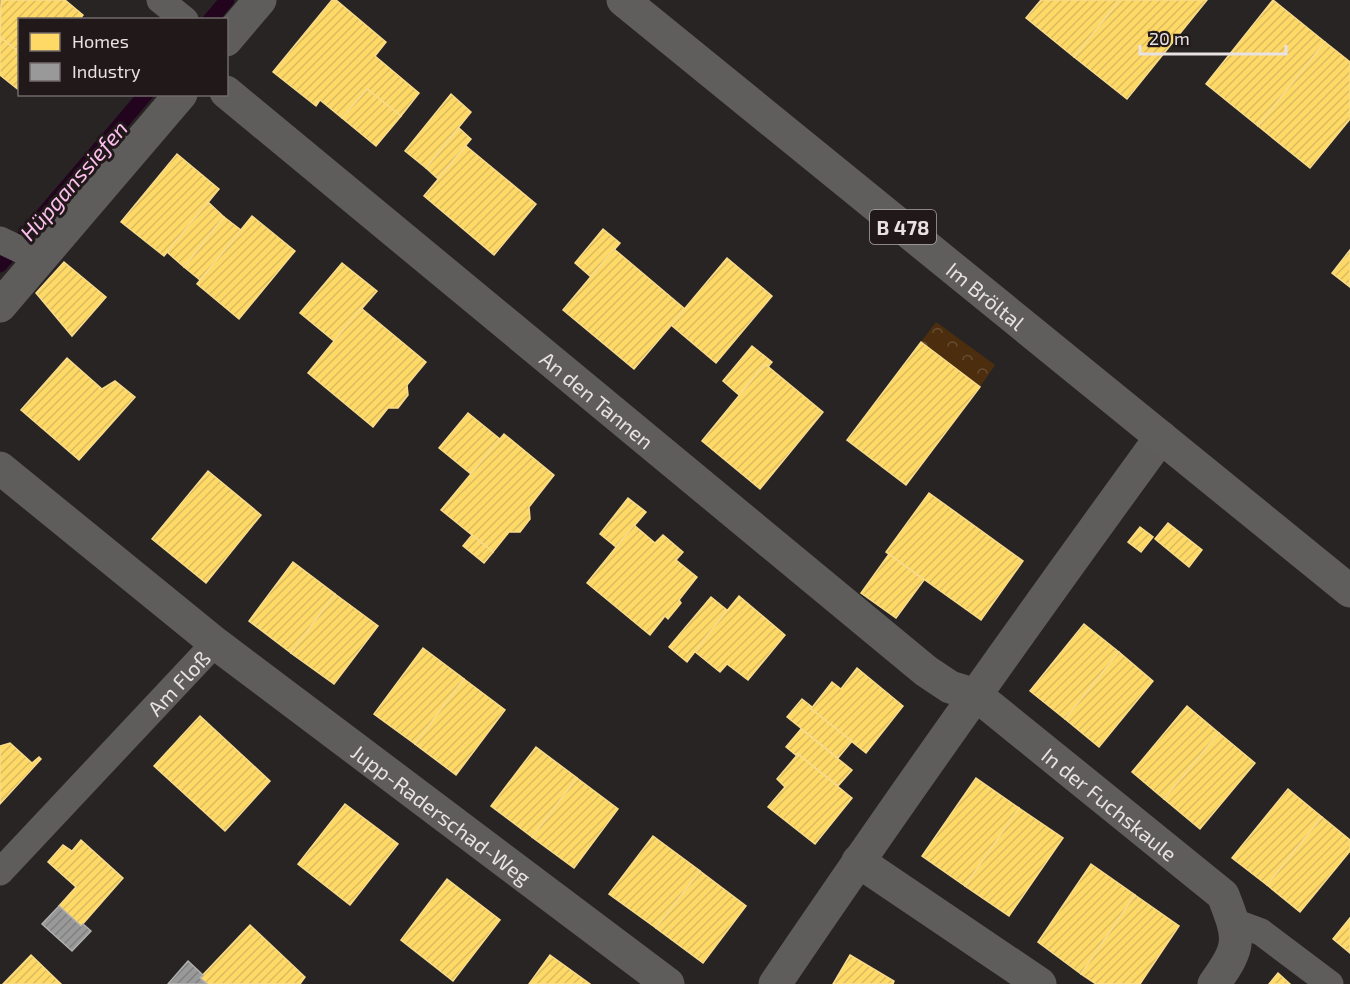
<svg xmlns="http://www.w3.org/2000/svg" width="1350" height="984" font-family="'Exo 2',sans-serif">
	<style>
		.park { fill: url(#park-crowns) }
		.homes { fill: url(#homes-hatch); stroke: #f8dc8b; stroke-width: 1.5 }
		.industry { fill: url(#industry-hatch); stroke: #b1afaf; stroke-width: 1.5 }
		.lines { fill: none; stroke-linecap: round; stroke-linejoin: round }
		.stream { stroke: #22041e; stroke-width: 15 }
		.lane { stroke: #5f5c5c; stroke-width: 27 }
		.street { stroke: #5f5c5c; stroke-width: 33 }
		.primary { stroke: #605e5d; stroke-width: 33 }
		.labels { text-anchor: middle; dominant-baseline: central; stroke-width: 6; stroke-linejoin: round; paint-order: stroke }
		.shield { fill: #211919; stroke: #ada6a6; stroke-width: 1.5 }
		.shield-label { font-size: 20px; font-weight: bold; fill: #e9e2e2 }
		.street-label { font-size: 21px; fill: #e9e2e2; stroke: #211919 }
		.water-label { font-size: 22px; font-style: italic; fill: #fbbeed; stroke: #211919 }
	</style>
	<defs>
		<pattern id="park-crowns" width="20" height="18" patternUnits="userSpaceOnUse" patternTransform="scale(1.5)"><rect width="20" height="18" fill="#4c2e0e"/><path d="M2 6a3 3 0 1 1 6 0M12 15a3 3 0 1 1 6 0" fill="none" stroke="#664c31"/></pattern>
		<pattern id="homes-hatch" width="6" height="6" patternUnits="userSpaceOnUse" patternTransform="scale(1.5)"><rect width="6" height="6" fill="#ffd966"/><path d="M-1 1l2-2M0 6l6-6M5 7l2-2" fill="none" stroke="#dabb5f"/></pattern>
		<pattern id="industry-hatch" width="6" height="6" patternUnits="userSpaceOnUse" patternTransform="scale(1.5)"><rect width="6" height="6" fill="#999"/><path d="M-1 1l2-2M0 6l6-6M5 7l2-2" fill="none" stroke="#808080"/></pattern>
	</defs>
	<rect width="100%" height="100%" fill="#292424"/>
	<path class="park" d="M936,322L995,365L980,387L921,342Z"/>
	<g class="homes">
		<path d="M65,0L83,15L79,20H20V53L0,37L1,0Z"/>
		<path d="M332,0H336L386,42L375,56L419,93L401,116L367,89L342,118L320,100L316,106L273,72Z"/>
		<path d="M1041,0H1120L1074,57L1026,18Z"/>
		<path d="M1120,0H1207L1127,99L1074,57Z"/>
		<path d="M1273,0L1325,42L1258,126L1206,84Z"/>
		<path d="M0,37L20,53V91L0,75Z"/>
		<path d="M1325,42L1350,62V119L1310,168L1258,126Z"/>
		<path d="M367,89L401,116L376,146L342,118Z"/>
		<path d="M451,94L471,112L426,168L405,151Z"/>
		<path d="M459,128L471,139L438,179L426,168Z"/>
		<path d="M466,146L536,204L494,255L424,196Z"/>
		<path d="M177,154L219,189L164,256L121,222Z"/>
		<path d="M208,202L224,217L184,267L167,252Z"/>
		<path d="M252,216L295,251L239,319L197,284Z"/>
		<path d="M224,217L241,230L200,280L184,267Z"/>
		<path d="M603,229L620,243L591,277L575,263Z"/>
		<path d="M614,249L685,309L634,369L563,310Z"/>
		<path d="M1350,250V287L1332,273Z"/>
		<path d="M727,258L772,296L716,363L671,325Z"/>
		<path d="M64,262L106,297L72,336L36,293Z"/>
		<path d="M342,263L377,291L334,341L300,313Z"/>
		<path d="M361,308L426,362L407,385L408,395L398,408H388L373,427L308,373Z"/>
		<path d="M921,342L980,387L906,485L847,440Z"/>
		<path d="M752,346L772,362L768,367L765,364L739,395L723,381Z"/>
		<path d="M67,358L102,389L115,381L135,397L79,460L21,410Z"/>
		<path d="M765,364L823,412L760,489L702,441Z"/>
		<path d="M468,413L500,439L471,474L439,448Z"/>
		<path d="M504,434L554,475L529,507L530,519L520,532H509L493,552L441,510Z"/>
		<path d="M208,471L261,515L206,583L152,539Z"/>
		<path d="M929,493L1023,561L981,620L886,552Z"/>
		<path d="M628,498L646,512L616,547L600,534Z"/>
		<path d="M1168,523L1202,550L1189,567L1155,539Z"/>
		<path d="M634,525L655,543L663,535L683,552L676,560L697,577L679,600L681,603L668,619L665,616L650,635L587,583Z"/>
		<path d="M1140,527L1153,537L1141,552L1128,542Z"/>
		<path d="M472,535L493,552L484,563L463,546Z"/>
		<path d="M889,554L924,580L896,618L861,593Z"/>
		<path d="M293,562L335,594L291,653L249,621Z"/>
		<path d="M335,594L378,626L334,684L291,653Z"/>
		<path d="M739,596L785,635L748,680L727,664L720,672L694,651Z"/>
		<path d="M711,597L727,610L687,662L669,647Z"/>
		<path d="M1084,624L1119,652L1065,719L1030,691Z"/>
		<path d="M423,648L464,679L415,744L374,714Z"/>
		<path d="M1119,652L1153,681L1099,747L1065,719Z"/>
		<path d="M857,668L903,706L866,753L811,709L832,682L841,689Z"/>
		<path d="M464,679L505,710L456,775L415,744Z"/>
		<path d="M802,699L812,707L811,709L852,741L838,758L787,717Z"/>
		<path d="M1187,706L1219,733L1164,799L1132,772Z"/>
		<path d="M200,716L270,781L225,831L154,766Z"/>
		<path d="M801,729L852,770L838,786L798,754L796,755L786,747Z"/>
		<path d="M1219,733L1255,763L1200,829L1164,799Z"/>
		<path d="M10,743L32,763L39,757L41,759L0,804V746Z"/>
		<path d="M536,747L577,778L532,837L491,806Z"/>
		<path d="M798,754L852,798L815,844L768,807L785,787L777,779Z"/>
		<path d="M577,778L618,809L574,868L532,837Z"/>
		<path d="M976,778L1019,808L965,886L922,856Z"/>
		<path d="M1288,789L1322,817L1267,885L1232,858Z"/>
		<path d="M345,804L398,844L350,905L298,864Z"/>
		<path d="M1019,808L1063,838L1009,916L965,886Z"/>
		<path d="M1322,817L1350,840V851L1300,912L1267,885Z"/>
		<path d="M653,836L700,871L656,928L609,894Z"/>
		<path d="M81,840L123,878L81,926L59,906L76,887L48,862L63,845L72,851Z"/>
		<path d="M1091,864L1135,895L1081,974L1038,942Z"/>
		<path d="M700,871L746,906L703,963L656,928Z"/>
		<path d="M447,879L500,920L453,981L401,940Z"/>
		<path d="M1135,895L1179,926L1140,984H1096L1081,974Z"/>
		<path d="M1350,918V953L1333,939Z"/>
		<path d="M250,925L305,977L300,984H207L200,978Z"/>
		<path d="M31,955L61,984H3Z"/>
		<path d="M550,955L590,984H529Z"/>
		<path d="M850,955L894,981L893,984H833Z"/>
		<path d="M1278,973L1290,984H1269Z"/>
	</g>
	<g class="industry">
		<path d="M59,906L81,926L83,924L91,931L72,951L42,924Z"/>
		<path d="M188,961L203,975L200,978L207,984H168Z"/>
	</g>
	<g class="lines">
		<g class="stream">
			<path d="M210,20L227,0"/>
			<path d="M0,265L146,94"/>
		</g>
		<g class="lane">
			<path d="M160,0L185,20"/>
			<path d="M0,240L40,259"/>
			<path id="s1" d="M0,872L215,643"/>
			<path d="M1234,922L1261,932L1330,984"/>
		</g>
		<g class="street">
			<path d="M226,40L260,0"/>
			<path id="s2" d="M226,92L926,671L950,687L976,695L1223,895C1240,939 1242,945 1214,984"/>
			<path d="M0,306L181,94"/>
			<path id="s3" d="M0,468L215,643L668,984"/>
			<path d="M858,861L1040,984"/>
			<path d="M775,984C900,799 1030,617 1161,437"/>
		</g>
		<path class="primary" id="s4" d="M623,0L1350,591"/>
	</g>
	<g class="labels">
		<rect class="shield" x="870" y="210" width="66" height="34" rx="4.5"/>
		<g class="shield-label">
			<text x="903" y="227">B 478</text>
		</g>
		<g class="street-label">
			<text stroke="none"><textPath href="#s4" startOffset="468">Im Bröltal</textPath></text>
			<text stroke="none"><textPath href="#s2" startOffset="482">An den Tannen</textPath></text>
			<text stroke="none"><textPath href="#s1" startOffset="260">Am Floß</textPath></text>
			<text stroke="none"><textPath href="#s2" startOffset="1137">In der Fuchskaule</textPath></text>
			<text stroke="none"><textPath href="#s3" startOffset="561">Jupp-Raderschad-Weg</textPath></text>
		</g>
		<g class="water-label">
			<text transform="translate(73 180) rotate(-49)">Hüpganssiefen</text>
		</g>
	</g>
	<rect x="18" y="18" width="210" height="78" fill="#211919" stroke="#716969" stroke-width="1.5"/>
	<rect x="30" y="33" width="30" height="18" fill="#ffd966" stroke="#716969" stroke-width="1.5"/>
	<text x="72" y="48" font-size="18" fill="#e9e2e2">Homes</text>
	<rect x="30" y="63" width="30" height="18" fill="#999999" stroke="#716969" stroke-width="1.5"/>
	<text x="72" y="78" font-size="18" fill="#e9e2e2">Industry</text>
	<path d="M1140 45v9h146v-9" fill="none" stroke="#e9e2e2" stroke-width="3"/>
	<text x="1149" y="45" font-size="18" fill="#e9e2e2" stroke="#211919" stroke-width="4.5" paint-order="stroke">20 m</text>
</svg>
